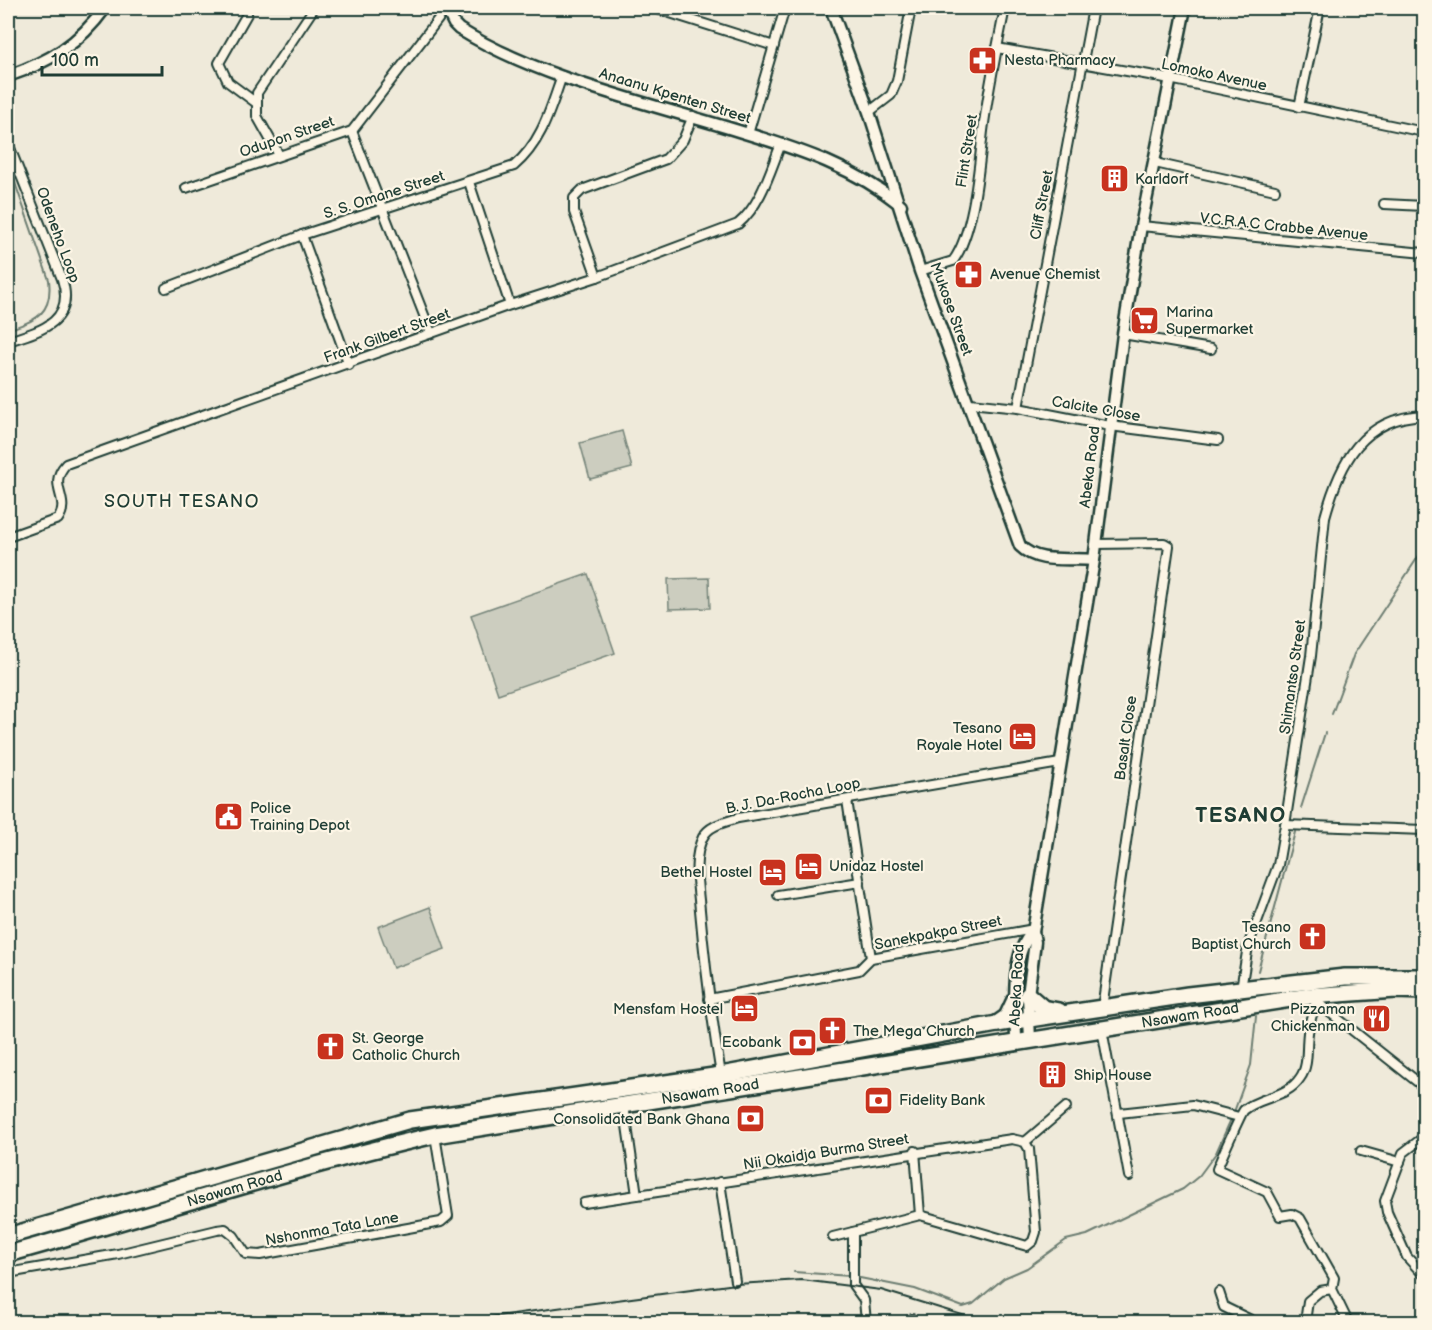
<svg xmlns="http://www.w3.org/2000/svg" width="1432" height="1330" font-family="'Balsamiq Sans',sans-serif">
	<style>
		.green { fill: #cccdbf; stroke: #76857a; stroke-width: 1.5 }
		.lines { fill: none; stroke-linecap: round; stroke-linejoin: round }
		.stream { stroke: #6c7d71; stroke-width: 2 }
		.street-casing { stroke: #1f3d34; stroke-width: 12 }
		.secondary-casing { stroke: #1f3d34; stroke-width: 15 }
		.highway-casing { stroke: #1f3d34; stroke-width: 20 }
		.street { stroke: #fcf5e5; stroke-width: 8 }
		.secondary { stroke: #fcf5e5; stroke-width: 10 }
		.highway { stroke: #fcf5e5; stroke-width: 15 }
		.rail { stroke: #1f3d34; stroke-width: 2 }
		.labels { text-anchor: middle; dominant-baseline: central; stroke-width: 4.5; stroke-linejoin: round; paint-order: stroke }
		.poi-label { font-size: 15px; fill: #1f3d34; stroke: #fcf5e5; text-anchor: start }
		.street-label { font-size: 15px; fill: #1f3d34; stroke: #fcf5e5 }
		.quarter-label { font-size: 18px; letter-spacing: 1.5px; fill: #1f3d34; stroke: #fcf5e5 }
		.district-label { font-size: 21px; font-weight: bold; letter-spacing: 1.5px; fill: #1f3d34; stroke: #fcf5e5 }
	</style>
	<rect width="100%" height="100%" fill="#efeada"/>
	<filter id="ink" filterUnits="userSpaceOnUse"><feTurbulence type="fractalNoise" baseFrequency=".0167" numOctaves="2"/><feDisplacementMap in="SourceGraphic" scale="12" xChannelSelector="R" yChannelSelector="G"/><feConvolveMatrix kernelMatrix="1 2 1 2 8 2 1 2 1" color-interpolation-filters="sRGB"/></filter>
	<g filter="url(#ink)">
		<g class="green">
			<path d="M622,431L632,468L590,479L580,443Z"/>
			<path d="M588,574L615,653L498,694L471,615Z"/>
			<path d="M709,578L710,608L669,609L668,579Z"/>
			<path d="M430,907L445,949L393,968L378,927Z"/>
		</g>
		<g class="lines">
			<g class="stream">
				<path d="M8,163L49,280C53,314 36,320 8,330"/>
				<path d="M1332,714L1354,654L1424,548"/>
				<path d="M1301,808L1325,733"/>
				<path d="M1258,971L1295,832"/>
				<path d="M1234,1112L1251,1065L1256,1016"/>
				<path d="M794,1272L850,1276"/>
				<path d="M855,1277L915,1289L963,1307L973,1304L1004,1278L1027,1268L1066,1240L1087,1235L1183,1189L1199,1176L1216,1153L1232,1117"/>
				<path d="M946,1322L954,1316"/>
			</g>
			<defs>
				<g id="street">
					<path d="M654,8L774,46"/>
					<path d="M247,14L219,63L228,82L255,102"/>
					<path d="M997,48L1155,76L1424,132"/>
					<path d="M1299,107L1320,8"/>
					<path d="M869,112L891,95L897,81L911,8"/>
					<path d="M352,131L431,333"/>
					<path d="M748,134L785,8"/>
					<path d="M8,143L62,279C76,322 40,331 8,341"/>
					<path d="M279,155L257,116V93L314,8"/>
					<path d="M1155,163L1275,190"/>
					<path d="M469,182L510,305"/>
					<path d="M186,188L352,131L446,9"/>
					<path d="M1384,204L1424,206"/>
					<path d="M1141,226L1424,253"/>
					<path d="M302,235L349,365"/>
					<path d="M920,271L953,261C974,233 979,166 983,131C988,90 997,48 1005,8"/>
					<path d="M597,277L574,212V198L582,190L666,159L683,140L693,116"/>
					<path d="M166,288L302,235L514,166C542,142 550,110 562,76"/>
					<path d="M1123,334L1211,349"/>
					<path d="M970,403L1018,408L1110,426L1218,440"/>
					<path d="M1018,408L1093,8"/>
					<path d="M8,537L58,519C72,499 46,486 66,464L510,305L597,277L738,224C761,205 770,171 781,144"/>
					<path d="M1096,544L1164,543L1169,546L1102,1008"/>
					<path d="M847,800L871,958"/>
					<path d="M1285,825L1424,830"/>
					<path d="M778,895L860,882"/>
					<path d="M1241,989L1248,946L1278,865L1285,825L1311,656L1325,517C1340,462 1362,418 1424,415"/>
					<path d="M709,999L859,970L871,958L1034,929"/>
					<path d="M1313,999L1424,1087"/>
					<path d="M1316,1002C1313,1012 1309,1022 1308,1033C1306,1048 1309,1066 1300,1078C1287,1098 1261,1096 1244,1110C1241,1113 1220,1161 1217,1169L1267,1192L1280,1216L1292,1214L1300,1218L1334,1278L1332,1289L1346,1318L1344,1322"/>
					<path d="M1102,1029L1129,1176"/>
					<path d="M721,1075C712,1020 705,966 700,910C698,886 692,859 703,837C709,825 726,822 738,818L1060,763"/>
					<path d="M624,1105L637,1195"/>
					<path d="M1119,1113L1193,1105L1239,1117"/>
					<path d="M1424,1137L1403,1153L1385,1201L1387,1212L1407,1257L1424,1275"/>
					<path d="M1025,1142L1066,1107"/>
					<path d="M915,1151L920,1215"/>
					<path d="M1361,1151L1400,1162"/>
					<path d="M720,1182L735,1281"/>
					<path d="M584,1203L1012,1139L1025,1142L1029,1149L1036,1232L1033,1241L1027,1246L920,1215L833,1237"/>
					<path d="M853,1232V1285L864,1300L866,1322"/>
					<path d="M8,1273L118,1254L217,1230L225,1229L234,1236L246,1254L260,1255L441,1222L448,1216L435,1135"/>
					<path d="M1219,1292L1224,1307L1255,1322"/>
					<path d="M906,1322L912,1319"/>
					<path d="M1305,1322L1308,1301L1320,1291L1332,1289"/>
				</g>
				<g id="secondary">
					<path d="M446,8L454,24L459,29C541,80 653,104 745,133C801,150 855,168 901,205"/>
					<path d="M831,8L869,112L920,271L1020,546C1039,565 1069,557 1094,560"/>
					<path d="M8,76C49,62 79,44 105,8"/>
					<path d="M1030,1040L1028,995L1035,942L1033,932L1094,560L1123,334L1141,226L1185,8"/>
					<path d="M1016,1042C1016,1012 1009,953 1033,932"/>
				</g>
				<g id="highway">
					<path d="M1028,995L1043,1008L1059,1011"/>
					<path d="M997,1024L1007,1017L1015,1000"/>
					<path d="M8,1236L410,1120L721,1075L997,1024L1188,995L1345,977H1424"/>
					<path id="s1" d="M8,1254C150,1215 291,1168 435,1135L1310,996L1396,990L1424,991"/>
				</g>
			</defs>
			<use href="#street" class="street-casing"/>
			<use href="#secondary" class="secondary-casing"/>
			<use href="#highway" class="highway-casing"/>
			<use href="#street" class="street"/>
			<use href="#secondary" class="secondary"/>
			<use href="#highway" class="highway"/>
			<path class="rail" d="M452,1322L736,1284L802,1280L881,1290L985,1322"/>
		</g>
	</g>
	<defs>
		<symbol id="pharmacy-square" viewBox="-11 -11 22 22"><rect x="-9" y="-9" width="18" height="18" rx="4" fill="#c8321e" stroke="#fcf5e5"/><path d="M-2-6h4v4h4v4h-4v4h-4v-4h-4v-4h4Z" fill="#fff"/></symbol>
		<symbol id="building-square" viewBox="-11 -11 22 22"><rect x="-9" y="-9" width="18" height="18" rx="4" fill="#c8321e" stroke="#fcf5e5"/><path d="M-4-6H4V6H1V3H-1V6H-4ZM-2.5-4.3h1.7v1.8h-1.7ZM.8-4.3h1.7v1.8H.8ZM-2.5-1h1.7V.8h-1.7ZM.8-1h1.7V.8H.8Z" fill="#fff"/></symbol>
		<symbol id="supermarket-square" viewBox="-11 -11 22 22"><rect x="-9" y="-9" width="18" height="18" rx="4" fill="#c8321e" stroke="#fcf5e5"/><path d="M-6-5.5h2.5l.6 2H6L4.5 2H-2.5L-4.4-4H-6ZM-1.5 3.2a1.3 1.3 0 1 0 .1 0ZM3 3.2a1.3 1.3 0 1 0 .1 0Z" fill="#fff"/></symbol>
		<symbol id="hotel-square" viewBox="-11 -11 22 22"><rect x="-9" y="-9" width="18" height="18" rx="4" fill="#c8321e" stroke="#fcf5e5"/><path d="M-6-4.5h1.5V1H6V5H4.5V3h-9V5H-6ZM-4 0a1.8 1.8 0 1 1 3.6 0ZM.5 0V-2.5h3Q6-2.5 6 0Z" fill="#fff"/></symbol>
		<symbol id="civic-square" viewBox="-11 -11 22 22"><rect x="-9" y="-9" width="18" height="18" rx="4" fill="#c8321e" stroke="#fcf5e5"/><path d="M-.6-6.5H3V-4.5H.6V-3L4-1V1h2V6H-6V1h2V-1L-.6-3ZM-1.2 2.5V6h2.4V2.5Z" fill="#fff"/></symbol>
		<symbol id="church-square" viewBox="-11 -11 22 22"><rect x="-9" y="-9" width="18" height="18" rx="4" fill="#c8321e" stroke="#fcf5e5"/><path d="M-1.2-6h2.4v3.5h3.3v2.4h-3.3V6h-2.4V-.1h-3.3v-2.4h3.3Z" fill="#fff"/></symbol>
		<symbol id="restaurant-square" viewBox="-11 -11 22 22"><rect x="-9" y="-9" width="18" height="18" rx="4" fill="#c8321e" stroke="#fcf5e5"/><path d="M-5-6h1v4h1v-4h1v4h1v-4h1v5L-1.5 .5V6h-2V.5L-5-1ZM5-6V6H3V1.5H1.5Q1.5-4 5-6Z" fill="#fff"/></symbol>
		<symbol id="bank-square" viewBox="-11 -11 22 22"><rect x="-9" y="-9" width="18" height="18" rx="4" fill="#c8321e" stroke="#fcf5e5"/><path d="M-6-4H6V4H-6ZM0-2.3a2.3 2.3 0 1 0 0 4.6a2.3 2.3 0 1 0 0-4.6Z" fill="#fff"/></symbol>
	</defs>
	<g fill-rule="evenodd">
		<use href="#pharmacy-square" x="966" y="44" width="33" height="33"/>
		<use href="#building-square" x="1098" y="162" width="33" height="33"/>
		<use href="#pharmacy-square" x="952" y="258" width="33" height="33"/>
		<use href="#supermarket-square" x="1128" y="304" width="33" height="33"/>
		<use href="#hotel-square" x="1006" y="720" width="33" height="33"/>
		<use href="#civic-square" x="212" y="800" width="33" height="33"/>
		<use href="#hotel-square" x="792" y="850" width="33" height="33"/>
		<use href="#hotel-square" x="756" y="856" width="33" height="33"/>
		<use href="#church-square" x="1296" y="920" width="33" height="33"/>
		<use href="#hotel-square" x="728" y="992" width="33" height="33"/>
		<use href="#restaurant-square" x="1360" y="1002" width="33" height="33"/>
		<use href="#church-square" x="816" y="1014" width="33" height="33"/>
		<use href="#bank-square" x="786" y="1026" width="33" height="33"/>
		<use href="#church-square" x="314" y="1030" width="33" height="33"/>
		<use href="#building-square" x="1036" y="1058" width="33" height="33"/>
		<use href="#bank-square" x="862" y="1084" width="33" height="33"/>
		<use href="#bank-square" x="734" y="1102" width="33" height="33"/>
	</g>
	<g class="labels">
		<g class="poi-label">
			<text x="1004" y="60">Nesta Pharmacy</text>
			<text x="1135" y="179">Karldorf</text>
			<text x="990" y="274">Avenue Chemist</text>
			<text x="1166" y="312">Marina<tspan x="1166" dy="17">Supermarket</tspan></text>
			<text x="1002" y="728" text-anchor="end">Tesano<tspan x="1002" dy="17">Royale Hotel</tspan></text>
			<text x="250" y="808">Police<tspan x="250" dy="17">Training Depot</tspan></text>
			<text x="829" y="866">Unidaz Hostel</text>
			<text x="752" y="872" text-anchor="end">Bethel Hostel</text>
			<text x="1291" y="927" text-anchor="end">Tesano<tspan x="1291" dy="17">Baptist Church</tspan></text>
			<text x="723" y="1009" text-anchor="end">Mensfam Hostel</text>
			<text x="1355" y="1009" text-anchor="end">Pizzaman<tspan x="1355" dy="17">Chickenman</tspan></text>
			<text x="853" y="1031">The Mega Church</text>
			<text x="352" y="1038">St. George<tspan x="352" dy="17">Catholic Church</tspan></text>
			<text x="781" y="1042" text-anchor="end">Ecobank</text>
			<text x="1074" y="1075">Ship House</text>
			<text x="899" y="1100">Fidelity Bank</text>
			<text x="730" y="1119" text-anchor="end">Consolidated Bank Ghana</text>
		</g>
		<g class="street-label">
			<text transform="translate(1214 75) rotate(12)">Lomoko Avenue</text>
			<text transform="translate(675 96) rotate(17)">Anaanu Kpenten Street</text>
			<text transform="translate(287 137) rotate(-19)">Odupon Street</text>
			<text transform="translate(967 151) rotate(-81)">Flint Street</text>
			<text transform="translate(384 195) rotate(-18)">S. S. Omane Street</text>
			<text transform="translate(1042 205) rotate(-79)">Cliff Street</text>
			<text transform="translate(1284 227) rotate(6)">V.C.R.A.C Crabbe Avenue</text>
			<text transform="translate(58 235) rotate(70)">Odeneho Loop</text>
			<text transform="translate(951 309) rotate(70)">Mukose Street</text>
			<text transform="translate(387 336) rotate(-20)">Frank Gilbert Street</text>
			<text transform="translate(1096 409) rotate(10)">Calcite Close</text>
			<text transform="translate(1090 467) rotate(-83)">Abeka Road</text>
			<text transform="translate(1293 677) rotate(-82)">Shimantso Street</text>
			<text transform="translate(1126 738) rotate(-82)">Basalt Close</text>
			<text transform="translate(793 796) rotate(-11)">B. J. Da-Rocha Loop</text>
			<text transform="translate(938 933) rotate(-11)">Sanekpakpa Street</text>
			<text transform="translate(1017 985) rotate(-87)">Abeka Road</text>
			<text stroke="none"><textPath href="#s1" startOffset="1208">Nsawam Road</textPath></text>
			<text stroke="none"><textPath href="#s1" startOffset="722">Nsawam Road</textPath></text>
			<text transform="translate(826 1152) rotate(-9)">Nii Okaidja Burma Street</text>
			<text stroke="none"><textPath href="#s1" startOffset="236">Nsawam Road</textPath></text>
			<text transform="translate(332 1229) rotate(-10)">Nshonma Tata Lane</text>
		</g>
		<g class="quarter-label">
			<text x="182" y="501">SOUTH TESANO</text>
		</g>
		<g class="district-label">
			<text x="1241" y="815">TESANO</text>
		</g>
	</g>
	<rect width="1432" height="1330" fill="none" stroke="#fcf5e5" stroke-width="30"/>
	<rect x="15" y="15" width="1402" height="1300" fill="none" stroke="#1f3d34" stroke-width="2" filter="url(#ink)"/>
	<path d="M42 66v9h120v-9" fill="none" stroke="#1f3d34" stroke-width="3"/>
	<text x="51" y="66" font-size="18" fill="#1f3d34" stroke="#fcf5e5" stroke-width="4.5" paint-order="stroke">100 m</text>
</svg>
